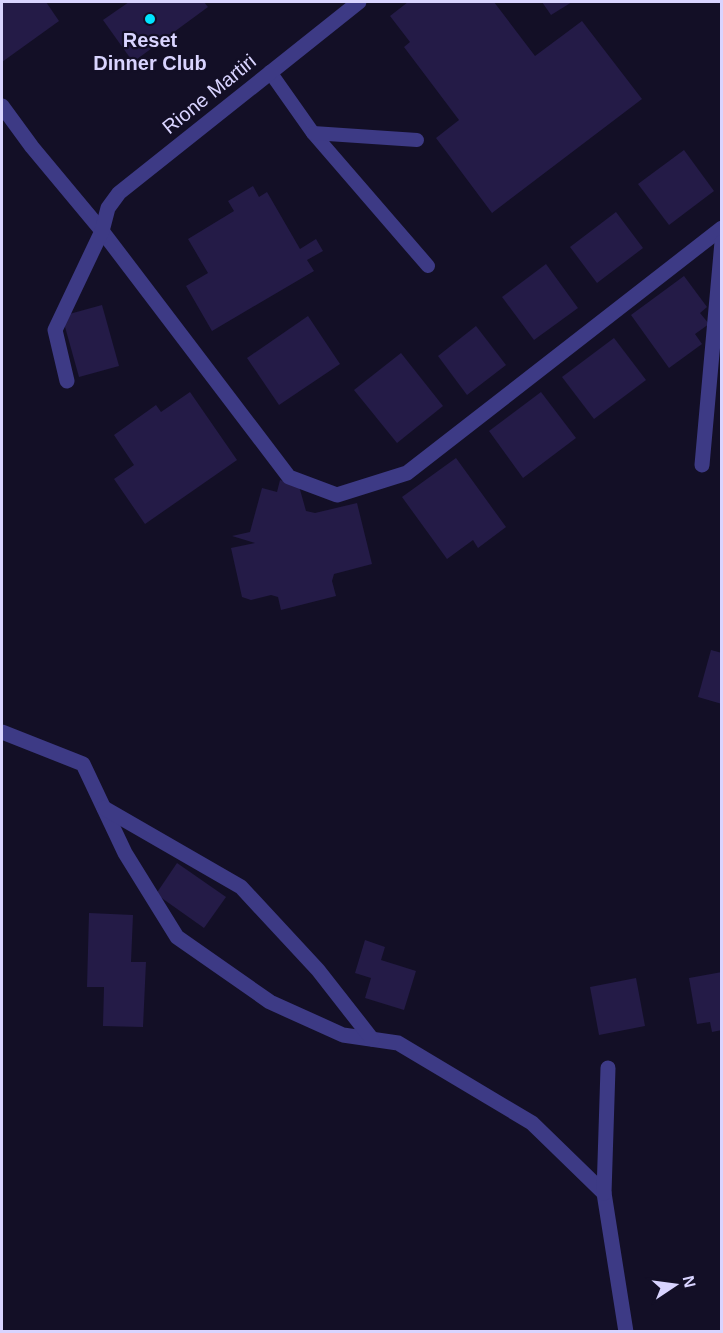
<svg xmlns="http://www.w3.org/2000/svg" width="723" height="1333" font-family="Helvetica,sans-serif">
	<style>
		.building { fill: #241b47 }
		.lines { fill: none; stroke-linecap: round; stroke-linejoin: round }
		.lane { stroke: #3d3a85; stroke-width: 14 }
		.street { stroke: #3d3a85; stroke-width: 15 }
		.poi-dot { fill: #00e5ff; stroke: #130f26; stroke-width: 2 }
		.labels { text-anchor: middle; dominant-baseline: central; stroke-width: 4.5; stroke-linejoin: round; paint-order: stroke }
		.poi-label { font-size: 20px; font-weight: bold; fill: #d9d4ff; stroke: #130f26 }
		.street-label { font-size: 20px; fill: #d9d4ff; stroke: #130f26 }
	</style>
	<rect width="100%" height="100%" fill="#130f26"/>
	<g class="building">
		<path d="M2,2H46L59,21L2,62Z"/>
		<path d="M129,2H204L208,7L133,62L103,20Z"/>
		<path d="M408,2H494L535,56L582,21L642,99L492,213L436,138L459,120L404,47L410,42L390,16Z"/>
		<path d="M542,2H572L551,15Z"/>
		<path d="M684,150L714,191L669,225L638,184Z"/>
		<path d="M253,186L259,197L267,192L300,249L316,239L323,251L307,260L314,271L212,331L186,286L208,273L188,239L234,211L228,201Z"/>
		<path d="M616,212L643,248L597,283L570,247Z"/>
		<path d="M546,264L578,308L534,340L502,297Z"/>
		<path d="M684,276L707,307L700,313L709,324L695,334L702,344L669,368L631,315Z"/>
		<path d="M102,305L119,366L79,377L62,316Z"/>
		<path d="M308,316L340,364L279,405L247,358Z"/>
		<path d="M476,326L506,365L467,395L438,356Z"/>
		<path d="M614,338L646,380L594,419L562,377Z"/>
		<path d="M401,353L443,406L397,443L354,390Z"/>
		<path d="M190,392L237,460L145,524L114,479L134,465L114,435L156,405L161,412Z"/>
		<path d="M541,392L576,438L523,478L489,431Z"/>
		<path d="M456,458L506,527L478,548L473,540L447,559L402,497Z"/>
		<path d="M280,480L299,486L306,511L315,513L357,503L372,564L334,574L332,581L336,596L281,610L278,597L271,595L251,600L242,597L231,548L255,543L232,536L250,532L262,488L277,492Z"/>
		<path d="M711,650L722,653V704L698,697Z"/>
		<path d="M177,863L226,897L204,928L156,894Z"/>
		<path d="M89,913L133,915L131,962H146L143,1027L103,1026L104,987H87Z"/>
		<path d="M365,940L385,947L381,960L416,971L404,1010L365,998L371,978L355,973Z"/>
		<path d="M722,972V1030L712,1032L710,1022L697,1024L689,978Z"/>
		<path d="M636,978L645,1026L599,1035L590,987Z"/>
	</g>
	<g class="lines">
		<g class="lane">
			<path d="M270,72L313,133L428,266"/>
			<path d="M313,133L417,140"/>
		</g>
		<g class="street">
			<path d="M2,106L32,147L102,231L289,477L337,495L407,473L722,228"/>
			<path d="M67,381L55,330L102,231L108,208L119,193L359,2"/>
			<path d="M702,465L722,242"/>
			<path d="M2,732L83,764L125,853L177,937L270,1002L343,1035L398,1043L532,1123L604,1193L626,1332"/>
			<path d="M104,808L241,887L318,970L372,1039"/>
			<path d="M604,1193L608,1068"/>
		</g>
	</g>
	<circle class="poi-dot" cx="150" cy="19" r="6"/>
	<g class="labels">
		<g class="poi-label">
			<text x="150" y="40">Reset<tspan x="150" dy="23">Dinner Club</tspan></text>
		</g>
		<g class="street-label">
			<text transform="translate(209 94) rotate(-39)">Rione Martiri</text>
		</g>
	</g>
	<rect width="723" height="1333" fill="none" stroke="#d9d4ff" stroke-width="6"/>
	<g transform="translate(675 1285) rotate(77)" stroke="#130f26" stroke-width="4.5" paint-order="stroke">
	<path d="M0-4.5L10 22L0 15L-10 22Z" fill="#d9d4ff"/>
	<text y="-9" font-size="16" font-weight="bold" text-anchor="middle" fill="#d9d4ff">N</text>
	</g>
</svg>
